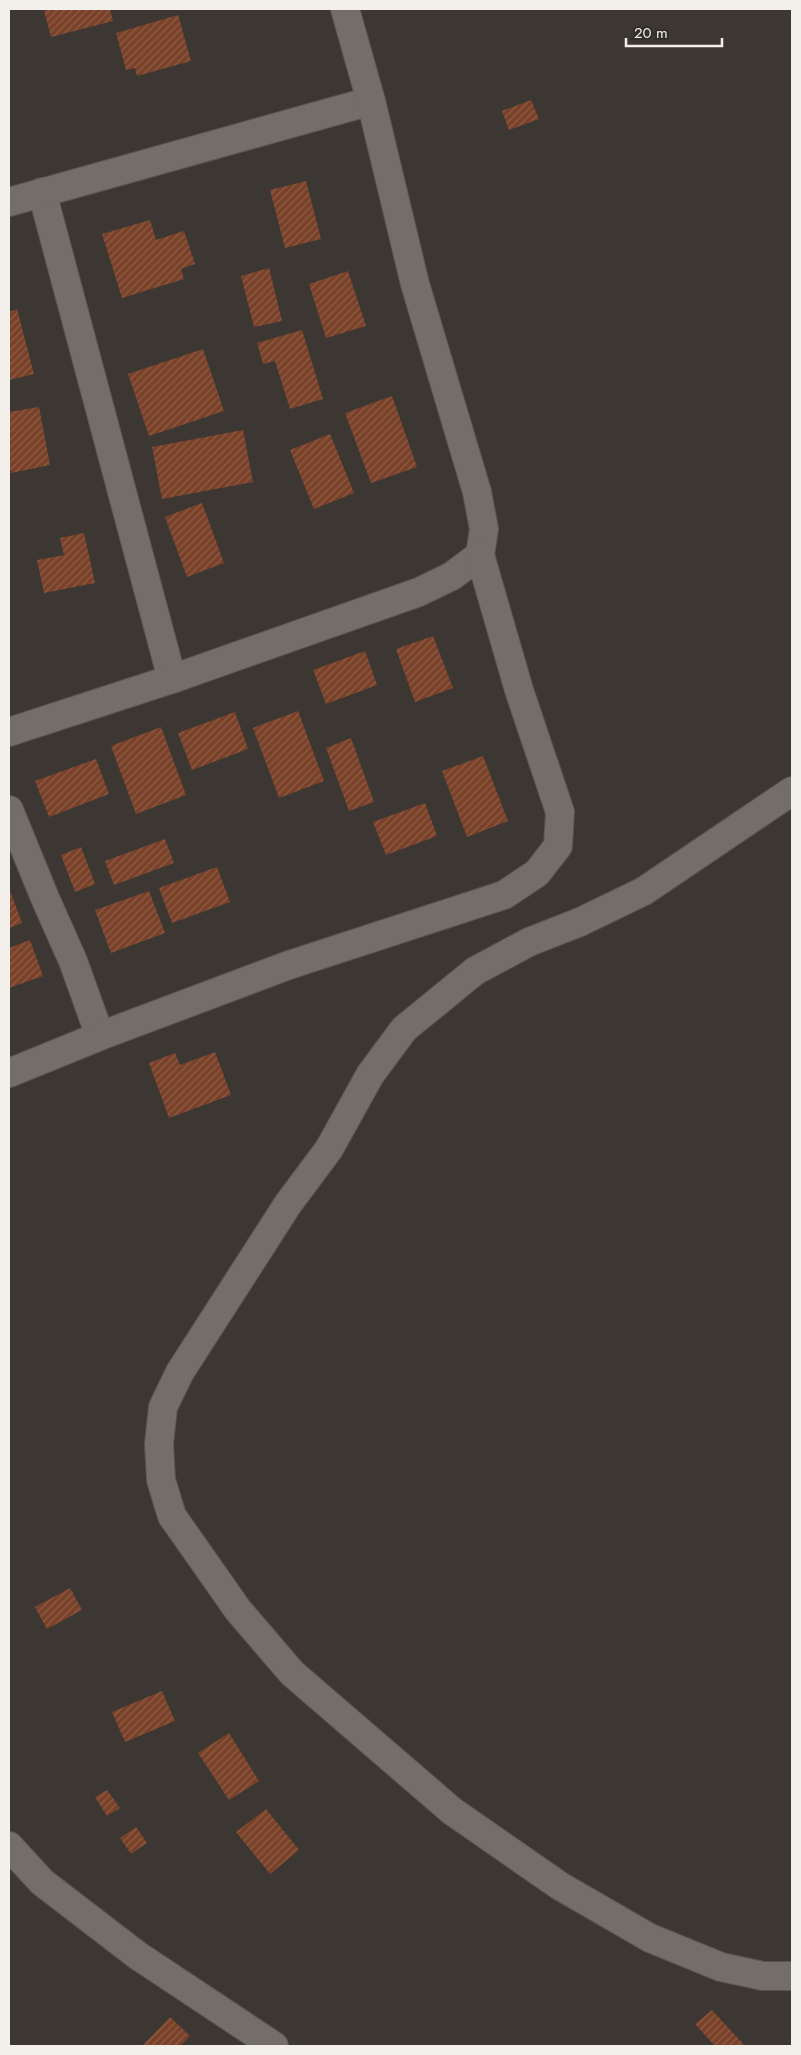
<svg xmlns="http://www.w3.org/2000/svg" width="801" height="2055" font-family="Jost,sans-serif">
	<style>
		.building { fill: url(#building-hatch) }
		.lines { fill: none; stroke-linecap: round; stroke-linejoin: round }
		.minor-casing { stroke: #595551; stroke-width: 30 }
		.minor { stroke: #736e68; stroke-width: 28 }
	</style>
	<defs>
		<pattern id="building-hatch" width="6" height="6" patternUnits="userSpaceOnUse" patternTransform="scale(1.25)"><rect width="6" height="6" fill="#7a4129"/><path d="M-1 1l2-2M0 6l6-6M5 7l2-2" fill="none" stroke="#8d5d48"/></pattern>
	</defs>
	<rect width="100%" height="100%" fill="#3c3732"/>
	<g class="building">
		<path d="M51,9H110L113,21L51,37L44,11Z"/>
		<path d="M178,15L191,61L137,76L135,68L126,70L116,33Z"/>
		<path d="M531,100L539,119L509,130L502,111Z"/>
		<path d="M306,181L321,239L285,248L270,190Z"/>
		<path d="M150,220L156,240L184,231L195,264L181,269L184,279L122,298L102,234Z"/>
		<path d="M269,268L282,321L254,327L241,276Z"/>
		<path d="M348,271L366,326L326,338L309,284Z"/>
		<path d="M17,309L34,374L9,380V312Z"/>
		<path d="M302,330L323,399L290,409L275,361L263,364L257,343Z"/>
		<path d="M203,349L224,411L149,436L128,374Z"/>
		<path d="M392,396L417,467L371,483L345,413Z"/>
		<path d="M39,407L50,465L11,473L9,461V412Z"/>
		<path d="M243,430L253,482L162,499L152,447Z"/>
		<path d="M330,434L354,493L314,509L290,450Z"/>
		<path d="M202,503L224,563L187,577L165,517Z"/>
		<path d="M84,533L95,583L44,593L37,560L64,555L60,538Z"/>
		<path d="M433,636L453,688L415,702L396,649Z"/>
		<path d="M365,651L377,685L326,704L313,670Z"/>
		<path d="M298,711L324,781L279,798L253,728Z"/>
		<path d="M235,712L248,749L192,770L178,733Z"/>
		<path d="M161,727L186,795L136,814L111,746Z"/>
		<path d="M351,738L374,802L349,811L326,748Z"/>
		<path d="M483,756L508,821L467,837L442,771Z"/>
		<path d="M96,759L109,794L49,817L35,781Z"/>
		<path d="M425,803L437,836L386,855L373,822Z"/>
		<path d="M165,839L174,863L114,885L105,861Z"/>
		<path d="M81,847L95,884L75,892L61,855Z"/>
		<path d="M217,867L230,902L172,923L159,888Z"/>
		<path d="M9,888L22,923L9,928Z"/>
		<path d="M149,891L165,933L111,953L95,910Z"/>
		<path d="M30,940L43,976L9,988V948Z"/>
		<path d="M215,1052L231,1095L169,1118L149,1063L175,1053L180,1065Z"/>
		<path d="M70,1588L82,1610L47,1629L35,1607Z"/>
		<path d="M162,1691L175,1721L125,1742L112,1712Z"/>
		<path d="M229,1733L259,1781L229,1800L198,1753Z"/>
		<path d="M107,1790L120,1808L107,1816L95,1797Z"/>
		<path d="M266,1809L299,1850L270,1874L236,1832Z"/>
		<path d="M136,1827L147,1843L131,1854L120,1838Z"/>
		<path d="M712,2010L745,2046H715L695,2024Z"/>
		<path d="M170,2017L190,2036L180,2046H142Z"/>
	</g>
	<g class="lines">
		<defs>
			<g id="minor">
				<path d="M42,192L172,679"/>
				<path d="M9,202L371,101"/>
				<path d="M9,732L172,679L419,592L452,576L480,555L484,529L477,492L415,284L371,101L345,9"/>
				<path d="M792,791L644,891L580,922L529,942L475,971L404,1029L370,1075L329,1149L288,1204L180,1372L163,1407L159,1444L161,1480L172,1516L238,1610L292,1673L452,1811L560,1886L650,1938L721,1967L763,1976H792"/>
				<path d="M9,810L45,898L73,961L100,1036"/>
				<path d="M9,1073L100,1036L289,965L504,895L537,873L558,846L560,812L519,690L480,555"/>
				<path d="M9,1846L42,1882L137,1955L274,2046"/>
			</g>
		</defs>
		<use href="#minor" class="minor-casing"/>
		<use href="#minor" class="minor"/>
	</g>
	<rect width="801" height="2055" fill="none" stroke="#f3f0ec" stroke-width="20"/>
	<path d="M626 38v8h96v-8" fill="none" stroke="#f3f0ec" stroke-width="2.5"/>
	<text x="634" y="38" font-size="15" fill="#f3f0ec" stroke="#312d28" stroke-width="4" paint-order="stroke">20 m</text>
</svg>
